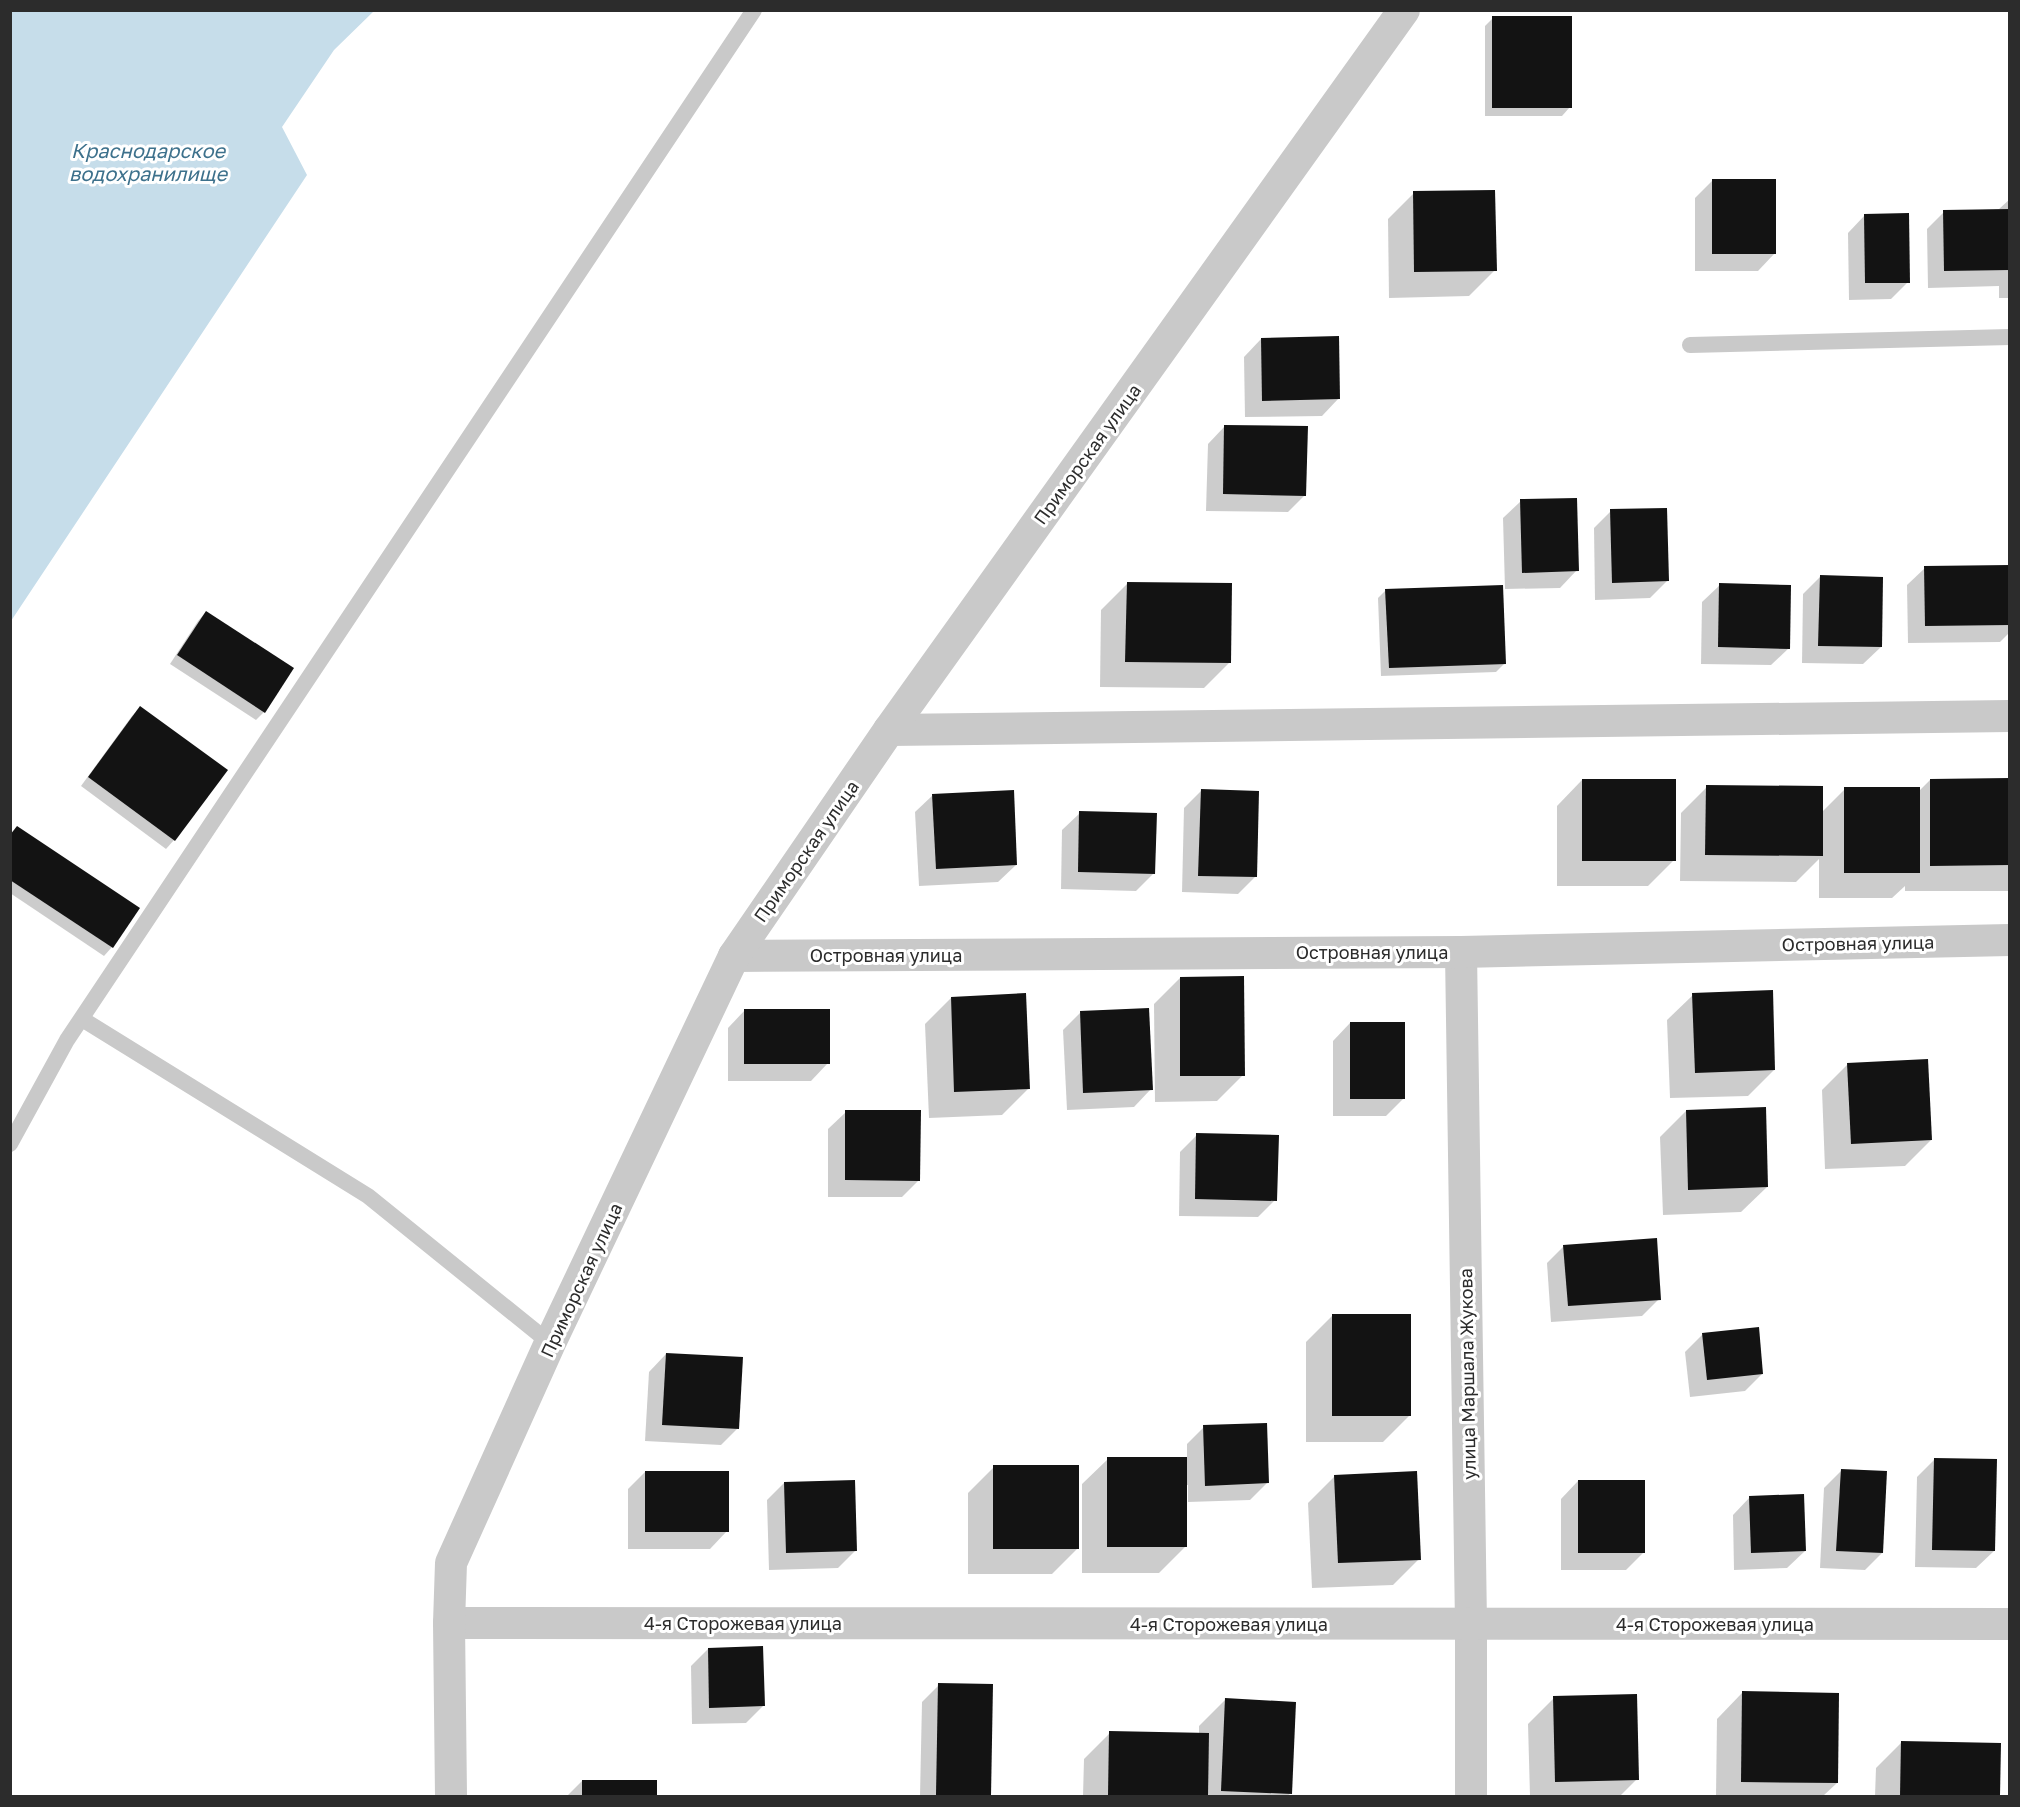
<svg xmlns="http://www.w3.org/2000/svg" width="2020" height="1807" font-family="'Golos Text',sans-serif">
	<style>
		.water { fill: #c6ddea }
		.shadow { fill: #0003 }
		.building { fill: #131313 }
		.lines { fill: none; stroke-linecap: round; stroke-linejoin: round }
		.service { stroke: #c9c9c9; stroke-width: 16 }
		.minor { stroke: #c9c9c9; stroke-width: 32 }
		.labels { text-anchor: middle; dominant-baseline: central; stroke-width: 6; stroke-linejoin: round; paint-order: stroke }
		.street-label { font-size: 18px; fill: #2c2c2c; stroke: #fff }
		.water-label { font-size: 20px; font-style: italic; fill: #3d718c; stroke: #fff }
	</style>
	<rect width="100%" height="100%" fill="#fff"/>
	<path class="water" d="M11,10L374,11L334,50L282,127L307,175L11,621Z"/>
	<g class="shadow">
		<path d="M1493,18L1570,107L1562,116H1485V26Z"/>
		<path d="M1712,181L1775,253L1758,271H1695V198Z"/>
		<path d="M1414,193L1495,270L1469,296L1389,298L1388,219Z"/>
		<path d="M2010,199V298H1999V286L1928,288L1927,229L1944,212L1999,209Z"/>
		<path d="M1865,215L1908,282L1891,299L1849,300L1848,233Z"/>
		<path d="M1261,339L1339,398L1322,416L1245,417L1244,357Z"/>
		<path d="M1225,426L1305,495L1288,512L1206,511L1208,444Z"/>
		<path d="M1521,501L1577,570L1560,588L1505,589L1503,518Z"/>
		<path d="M1611,511L1667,581L1650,598L1595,600L1594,528Z"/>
		<path d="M2010,567V632L2000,642L1908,643L1907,585L1925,568Z"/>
		<path d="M1820,577L1881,647L1863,664L1802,663L1803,594Z"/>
		<path d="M1127,584L1230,662L1204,688L1100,687L1101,610Z"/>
		<path d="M1720,585L1789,648L1771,665L1701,664L1702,602Z"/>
		<path d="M1386,590L1504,664L1496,672L1381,676L1378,598Z"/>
		<path d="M206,612L264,712L256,720L170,664L198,621Z"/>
		<path d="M140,708L226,770L174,840L166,849L81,786L132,716Z"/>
		<path d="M1582,780L1674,860L1648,886H1557V806Z"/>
		<path d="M1930,780H2010V891H1905V886L1892,898H1819V859L1796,882L1680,881L1681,813L1707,787L1822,812L1845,789L1918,792Z"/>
		<path d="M1201,791L1255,877L1238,894L1182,892L1184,808Z"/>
		<path d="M933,795L1016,865L998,882L919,886L915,812Z"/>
		<path d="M1080,813L1154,873L1136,891L1061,889L1062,830Z"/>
		<path d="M10,834L137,909L112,947L104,956L10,893Z"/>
		<path d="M1180,978L1243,1075L1217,1101L1155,1102L1154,1004Z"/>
		<path d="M1693,995L1774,1070L1748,1096L1670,1098L1667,1020Z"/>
		<path d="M951,998L1028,1089L1002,1115L929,1118L925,1024Z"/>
		<path d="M745,1010L828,1063L811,1081H728V1028Z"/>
		<path d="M1080,1013L1151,1089L1134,1107L1067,1110L1063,1030Z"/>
		<path d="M1350,1023L1403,1099L1386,1116H1333V1041Z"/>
		<path d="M1848,1064L1931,1140L1905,1166L1825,1169L1822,1090Z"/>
		<path d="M1686,1111L1767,1187L1741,1212L1663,1215L1660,1137Z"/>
		<path d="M846,1112L919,1180L902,1197H828V1129Z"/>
		<path d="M1197,1135L1275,1200L1258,1217L1179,1216L1180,1152Z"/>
		<path d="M1564,1246L1659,1299L1642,1316L1551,1322L1547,1263Z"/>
		<path d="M1332,1316L1409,1416L1383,1442H1306V1342Z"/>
		<path d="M1702,1335L1762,1374L1745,1391L1690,1397L1685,1352Z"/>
		<path d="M666,1354L738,1428L721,1445L645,1441L649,1372Z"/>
		<path d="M1204,1427L1267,1483L1250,1500L1188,1502V1485H1185V1547L1159,1573H1082V1484L1108,1459H1187V1444Z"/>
		<path d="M1935,1459L1994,1551L1976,1568L1915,1567L1917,1477Z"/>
		<path d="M994,1467L1078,1548L1052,1574H968V1493Z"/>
		<path d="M1841,1471L1882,1553L1865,1570L1820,1568L1824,1488Z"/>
		<path d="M645,1472L727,1531L710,1549H628V1489Z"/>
		<path d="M1334,1477L1419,1559L1393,1585L1312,1588L1308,1503Z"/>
		<path d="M1578,1481L1643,1553L1626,1570H1561V1499Z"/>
		<path d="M784,1483L855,1551L838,1568L769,1570L767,1500Z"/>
		<path d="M1750,1497L1805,1551L1787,1568L1734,1570L1733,1515Z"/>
		<path d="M708,1649L764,1705L746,1723L692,1724L691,1666Z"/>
		<path d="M939,1685L990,1796H920L922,1702Z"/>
		<path d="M1742,1693L1837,1783L1823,1796H1716L1717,1719Z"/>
		<path d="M1554,1698L1637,1779L1620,1796H1530L1528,1724Z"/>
		<path d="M1225,1700L1290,1794L1287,1796H1083L1084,1759L1110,1733L1199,1734V1726Z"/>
		<path d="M1902,1742L2000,1745L1999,1796H1875L1876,1768Z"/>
		<path d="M582,1781H656V1796H567Z"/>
	</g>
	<g class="building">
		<rect x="1492" y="16" width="80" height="92"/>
		<rect x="1712" y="179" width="64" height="75"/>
		<path d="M1495,190L1497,271L1414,272L1413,191Z"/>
		<path d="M2010,209V270L1944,271L1943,210Z"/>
		<path d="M1909,213L1910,283H1865L1864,214Z"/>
		<path d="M1339,336L1340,399L1262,401L1261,338Z"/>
		<path d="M1224,425L1308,426L1306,496L1223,494Z"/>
		<path d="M1577,498L1579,571L1522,573L1520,499Z"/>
		<path d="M1667,508L1669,581L1612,583L1610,509Z"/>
		<path d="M2010,565V625L1925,626L1924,566Z"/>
		<path d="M1820,575L1883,577L1882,647L1818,646Z"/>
		<path d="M1127,582L1232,583L1231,663L1125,662Z"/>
		<path d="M1719,583L1791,585L1790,649L1718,647Z"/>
		<path d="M1503,585L1506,664L1389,668L1385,589Z"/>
		<path d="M206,611L294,668L265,713L177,655Z"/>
		<path d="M140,706L228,770L175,841L88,777Z"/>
		<path d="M2010,778V865L1930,866V779Z"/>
		<rect x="1582" y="779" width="94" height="82"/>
		<path d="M1706,785L1823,786V856L1705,855Z"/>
		<rect x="1844" y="787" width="76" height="86"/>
		<path d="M1201,789L1259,791L1257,877L1198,876Z"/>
		<path d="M1014,790L1017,865L936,869L932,794Z"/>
		<path d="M1079,811L1157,813L1155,874L1078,872Z"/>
		<path d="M17,826L140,908L113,948L10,880V835Z"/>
		<path d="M1244,976L1245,1076H1180V977Z"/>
		<path d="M1773,990L1775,1070L1695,1073L1692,993Z"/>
		<path d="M1026,993L1030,1089L954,1092L951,997Z"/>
		<path d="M1149,1008L1153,1090L1083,1093L1080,1011Z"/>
		<rect x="744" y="1009" width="86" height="55"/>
		<rect x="1350" y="1022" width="55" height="77"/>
		<path d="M1928,1059L1932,1140L1851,1144L1847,1063Z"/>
		<path d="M1766,1107L1768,1187L1688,1190L1686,1110Z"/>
		<path d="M845,1110H921L920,1181L845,1180Z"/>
		<path d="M1196,1133L1279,1135L1277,1201L1195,1199Z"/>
		<path d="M1657,1238L1661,1300L1568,1306L1563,1245Z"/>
		<rect x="1332" y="1314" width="79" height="102"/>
		<path d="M1759,1327L1763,1374L1707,1380L1702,1333Z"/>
		<path d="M666,1353L743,1357L739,1429L662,1425Z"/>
		<path d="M1267,1423L1269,1483L1205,1486L1203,1425Z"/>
		<rect x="1107" y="1457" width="80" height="90"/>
		<path d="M1934,1458L1997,1459L1995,1551L1932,1550Z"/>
		<rect x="993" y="1465" width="86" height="84"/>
		<path d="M1841,1469L1887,1471L1883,1553L1836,1551Z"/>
		<rect x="645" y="1471" width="84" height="61"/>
		<path d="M1417,1471L1421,1560L1338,1563L1334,1475Z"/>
		<path d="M855,1480L857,1551L786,1553L784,1482Z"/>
		<rect x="1578" y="1480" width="67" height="73"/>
		<path d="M1804,1494L1806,1551L1751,1553L1749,1496Z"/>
		<path d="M763,1646L765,1706L709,1708L708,1648Z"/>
		<path d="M938,1683L993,1684L991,1796L936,1795Z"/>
		<path d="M1742,1691L1839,1693L1838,1783L1741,1782Z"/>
		<path d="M1637,1694L1639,1780L1555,1782L1553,1696Z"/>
		<path d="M1225,1698L1296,1702L1292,1794L1221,1791Z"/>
		<path d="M1109,1731L1209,1733L1208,1796H1108Z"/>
		<path d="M1901,1741L2001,1743L2000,1796H1900Z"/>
		<rect x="582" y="1780" width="75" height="16"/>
	</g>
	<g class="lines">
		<g class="service">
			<path d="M1690,345L2010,337"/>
			<path d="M82,1019L368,1196L550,1343"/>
			<path d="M10,1144L67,1040L754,10"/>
		</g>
		<g class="minor">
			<path d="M889,730L2010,716"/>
			<path d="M1461,952L1471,1624V1796"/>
			<path d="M734,956L1461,952L2010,940"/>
			<path d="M449,1623L2010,1624"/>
			<path d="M451,1796L449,1623L451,1563L550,1343L734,956L889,730L1404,10"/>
		</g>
	</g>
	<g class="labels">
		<g class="street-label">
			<text transform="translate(1087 454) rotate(-54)">Приморская улица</text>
			<text transform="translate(806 851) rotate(-55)">Приморская улица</text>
			<text transform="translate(1858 943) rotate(-1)">Островная улица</text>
			<text x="1372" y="952">Островная улица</text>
			<text x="886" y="955">Островная улица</text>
			<text transform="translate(581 1280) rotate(-65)">Приморская улица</text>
			<text transform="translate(1467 1374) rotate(-91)">улица Маршала Жукова</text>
			<text x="743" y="1623">4-я Сторожевая улица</text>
			<text x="1229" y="1624">4-я Сторожевая улица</text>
			<text x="1715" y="1624">4-я Сторожевая улица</text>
		</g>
		<g class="water-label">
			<text x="148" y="150">Краснодарское<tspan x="148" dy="23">водохранилище</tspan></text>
		</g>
	</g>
	<rect width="2020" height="1807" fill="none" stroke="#2c2c2c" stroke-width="24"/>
</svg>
